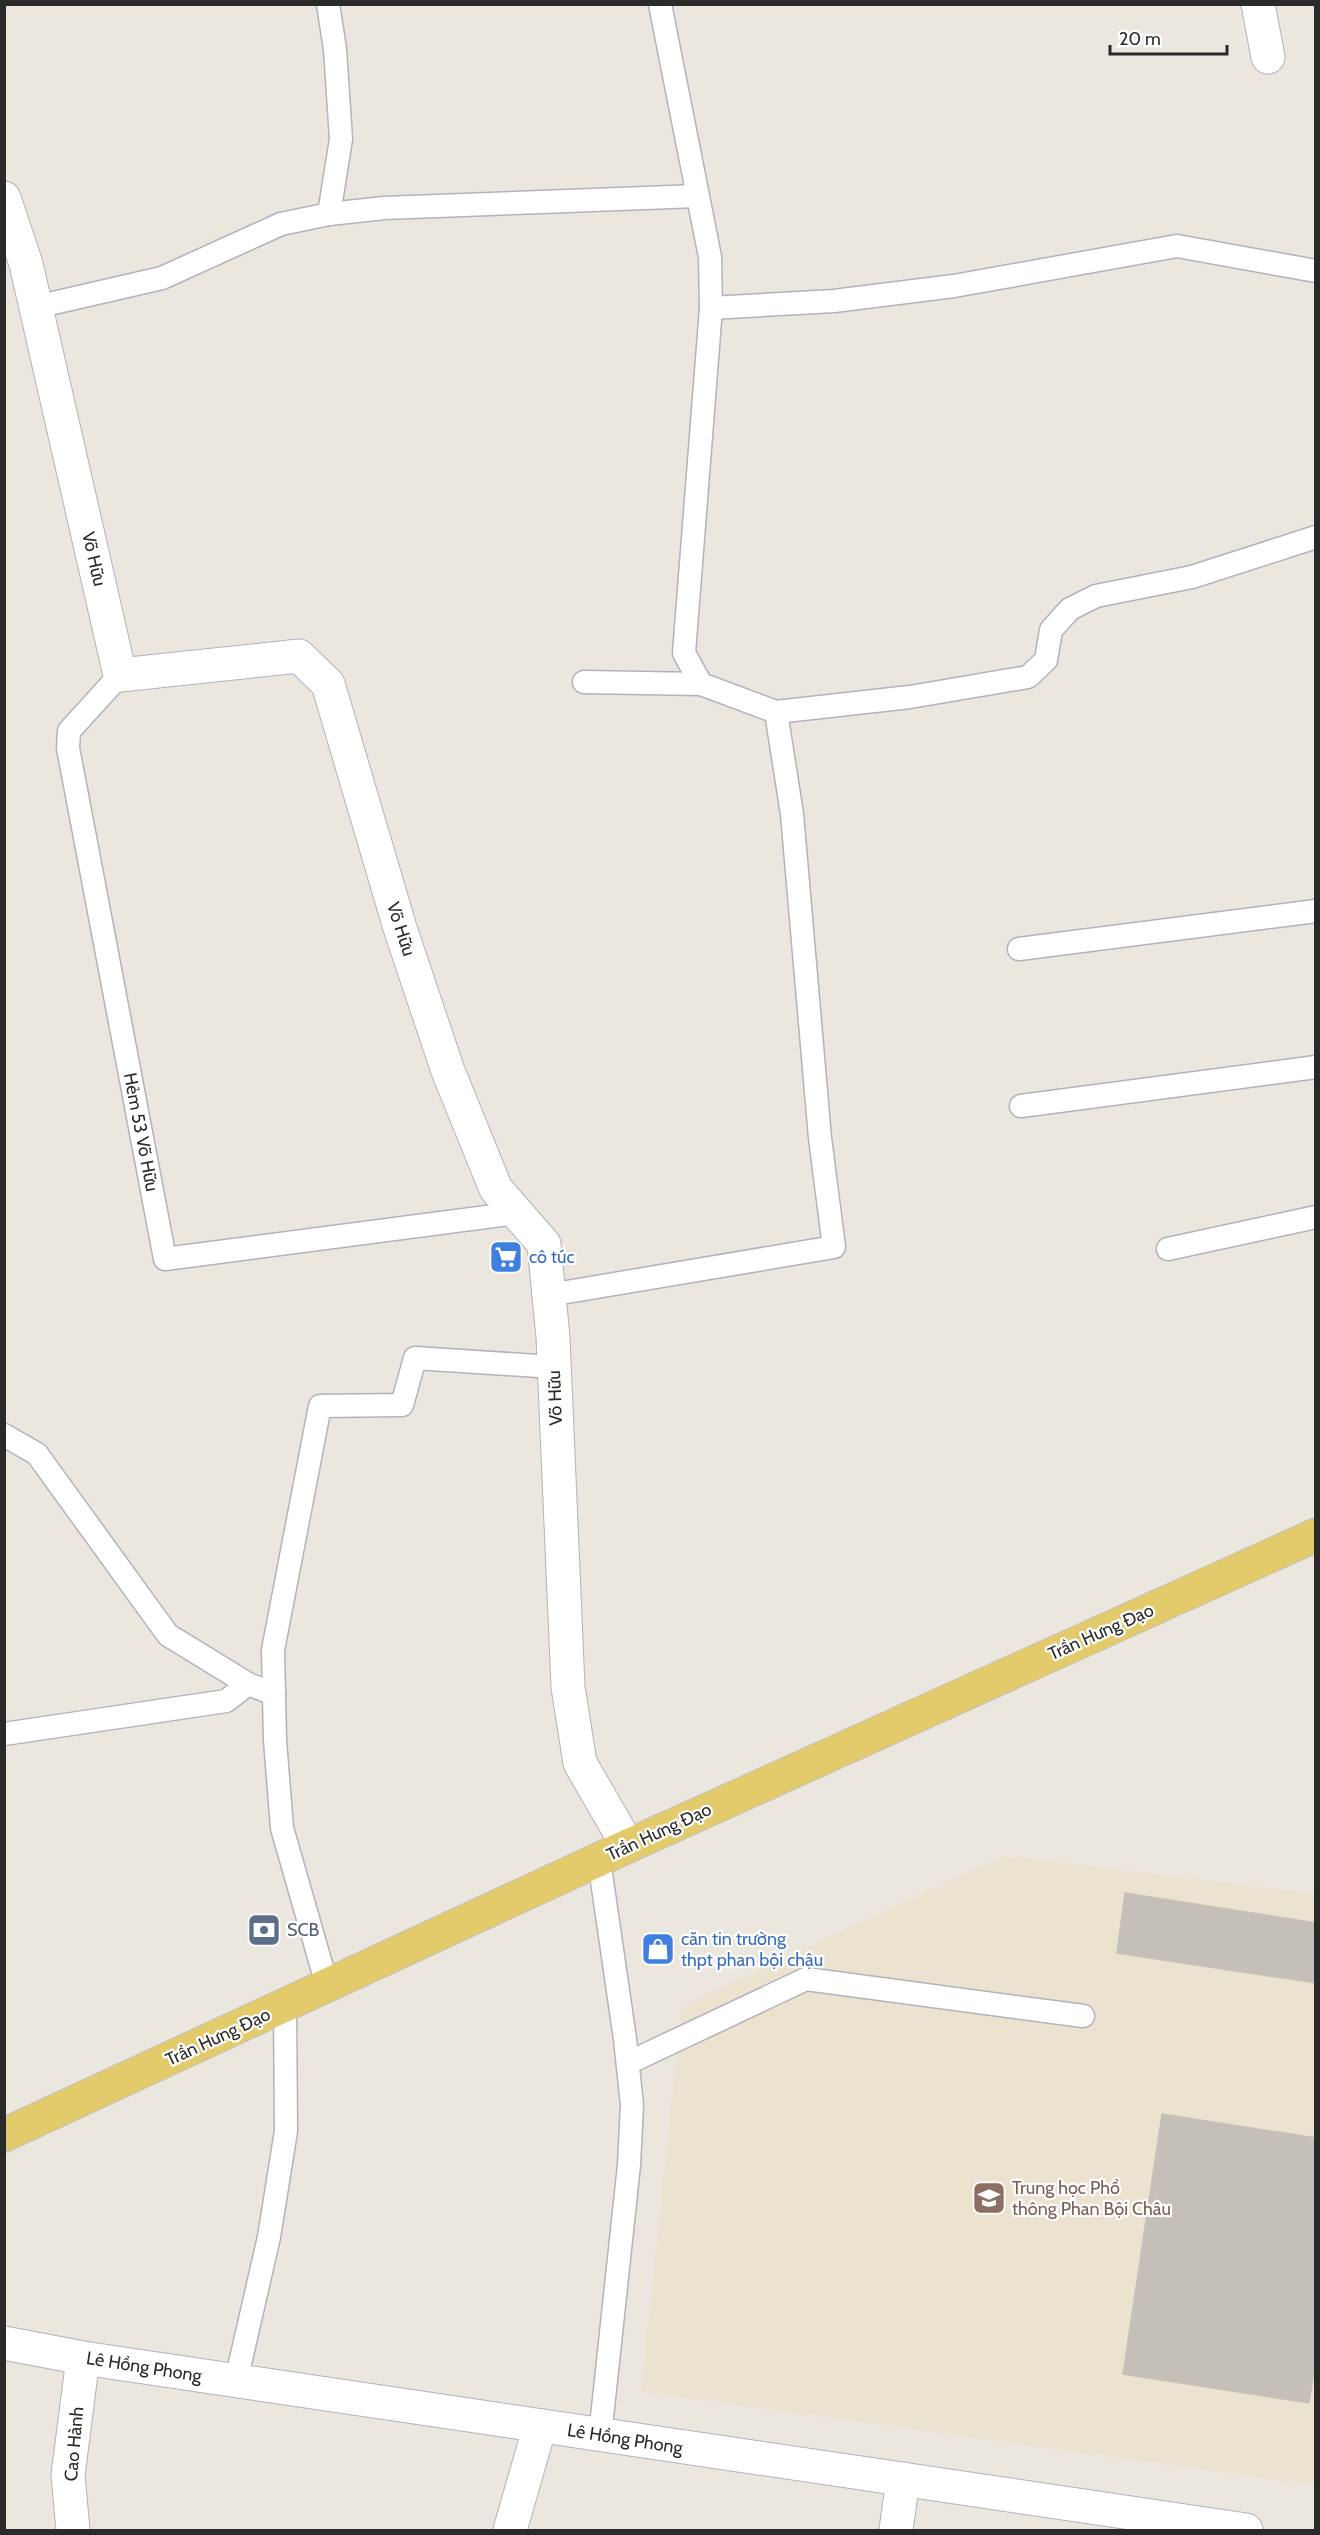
<svg xmlns="http://www.w3.org/2000/svg" width="1320" height="2535" font-family="Cabin,sans-serif">
	<style>
		.education { fill: #ebe3cf }
		.building { fill: #c4c0b9; stroke: #c6c2b8; stroke-width: 1.5 }
		.lines { fill: none; stroke-linecap: round; stroke-linejoin: round }
		.lane-casing { stroke: #b1b3bd; stroke-width: 25 }
		.street-casing { stroke: #b1b3bd; stroke-width: 35 }
		.secondary-casing { stroke: #b1b3bd; stroke-width: 35 }
		.primary-casing { stroke: #c3c3c3; stroke-width: 35 }
		.lane { stroke: #fff; stroke-width: 22 }
		.street { stroke: #fff; stroke-width: 33 }
		.secondary { stroke: #fff; stroke-width: 33 }
		.primary { stroke: #e3cb6b; stroke-width: 33 }
		.labels { text-anchor: middle; dominant-baseline: central; stroke-width: 4.5; stroke-linejoin: round; paint-order: stroke }
		.street-label { font-size: 18px; fill: #2a2a2a; stroke: #fff }
		.shop-label { font-size: 18px; fill: #366cbe; stroke: #fff; text-anchor: start }
		.service-label { font-size: 18px; fill: #4e5e75; stroke: #fff; text-anchor: start }
		.education-label { font-size: 18px; fill: #785e54; stroke: #fff; text-anchor: start }
	</style>
	<rect width="100%" height="100%" fill="#ebe6de"/>
	<path class="education" d="M1004,1856L1315,1894V2485L641,2391L682,2006Z"/>
	<g class="building">
		<path d="M1125,1893L1316,1923V1983L1117,1953Z"/>
		<path d="M1162,2114L1316,2138V2359L1309,2403L1123,2374Z"/>
	</g>
	<g class="lines">
		<defs>
			<g id="lane">
				<path d="M328,4L335,49L341,139L329,214"/>
				<path d="M660,4L710,257L711,308L684,653L701,684L776,712"/>
				<path d="M36,307L162,278L281,224L329,214L384,208L697,196"/>
				<path d="M711,308L834,301L954,286L1177,246L1316,271"/>
				<path d="M120,675L69,731L68,748L165,1259L517,1213"/>
				<path d="M584,682L701,684"/>
				<path d="M1019,949L1316,911"/>
				<path d="M1021,1106L1316,1067"/>
				<path d="M1168,1249L1316,1217"/>
				<path d="M549,1295L834,1247L820,1138L792,814L776,712L910,697L1028,677L1046,660L1051,630L1070,609L1096,596L1192,577L1316,537"/>
				<path d="M4,1435L37,1454L168,1635L248,1684L274,1694"/>
				<path d="M4,1734L226,1701L248,1684"/>
				<path d="M599,1860L625,2039L632,2105L629,2165L600,2436"/>
				<path d="M327,1985L282,1828L275,1740L273,1650L320,1406L402,1405L415,1358L554,1367"/>
				<path d="M628,2063L806,1979L1083,2016"/>
				<path d="M236,2381L269,2237L286,2131L285,2005"/>
			</g>
			<g id="street">
				<path d="M1258,4L1268,57"/>
				<path d="M4,198L26,264L120,675L299,656L328,684L400,928L448,1071L496,1189L544,1244L553,1337L568,1687L580,1763L628,1846"/>
				<path d="M73,2530L68,2475L83,2358"/>
				<path d="M510,2530L540,2426"/>
				<path d="M896,2530L903,2479"/>
			</g>
			<path id="secondary" d="M4,2343L83,2358L1246,2530"/>
			<path id="primary" d="M4,2135L628,1846L1316,1535"/>
		</defs>
		<use href="#lane" class="lane-casing"/>
		<use href="#street" class="street-casing"/>
		<use href="#secondary" class="secondary-casing"/>
		<use href="#primary" class="primary-casing"/>
		<use href="#lane" class="lane"/>
		<use href="#street" class="street"/>
		<use href="#secondary" class="secondary"/>
		<use href="#primary" class="primary"/>
	</g>
	<defs>
		<symbol id="supermarket-square" viewBox="-11 -11 22 22"><rect x="-9" y="-9" width="18" height="18" rx="4" fill="#3f7fe0" stroke="#fff"/><path d="M-6-5.5h2.5l.6 2H6L4.5 2H-2.5L-4.4-4H-6ZM-1.5 3.2a1.3 1.3 0 1 0 .1 0ZM3 3.2a1.3 1.3 0 1 0 .1 0Z" fill="#fff"/></symbol>
		<symbol id="bank-square" viewBox="-11 -11 22 22"><rect x="-9" y="-9" width="18" height="18" rx="4" fill="#5c6f8a" stroke="#fff"/><path d="M-6-4H6V4H-6ZM0-2.3a2.3 2.3 0 1 0 0 4.6a2.3 2.3 0 1 0 0-4.6Z" fill="#fff"/></symbol>
		<symbol id="shop-square" viewBox="-11 -11 22 22"><rect x="-9" y="-9" width="18" height="18" rx="4" fill="#3f7fe0" stroke="#fff"/><path d="M-5-2.5h2.3a2.7 3.5 0 0 1 5.4 0H5L5.5 6h-11ZM-1.5-2.5h3a1.5 2.3 0 0 0-3 0Z" fill="#fff"/></symbol>
		<symbol id="school-square" viewBox="-11 -11 22 22"><rect x="-9" y="-9" width="18" height="18" rx="4" fill="#8d6e63" stroke="#fff"/><path d="M0-5L7-2L0 1L-7-2ZM-4 1L0 2.5L4 1V4Q0 6-4 4Z" fill="#fff"/></symbol>
	</defs>
	<g fill-rule="evenodd">
		<use href="#supermarket-square" x="487" y="1238" width="38" height="38"/>
		<use href="#bank-square" x="245" y="1911" width="38" height="38"/>
		<use href="#shop-square" x="639" y="1930" width="38" height="38"/>
		<use href="#school-square" x="970" y="2179" width="38" height="38"/>
	</g>
	<g class="labels">
		<g class="street-label">
			<text transform="translate(94 559) rotate(77)">Võ Hữu</text>
			<text transform="translate(401 929) rotate(72)">Võ Hữu</text>
			<text transform="translate(141 1132) rotate(79)">Hẻm 53 Võ Hữu</text>
			<text transform="translate(555 1398) rotate(-92)">Võ Hữu</text>
			<text transform="translate(1101 1632) rotate(-24)">Trần Hưng Đạo</text>
			<text transform="translate(659 1832) rotate(-25)">Trần Hưng Đạo</text>
			<text transform="translate(218 2037) rotate(-25)">Trần Hưng Đạo</text>
			<text transform="translate(144 2367) rotate(9)">Lê Hồng Phong</text>
			<text transform="translate(625 2439) rotate(9)">Lê Hồng Phong</text>
			<text transform="translate(74 2444) rotate(-85)">Cao Hành</text>
		</g>
		<g class="shop-label">
			<text x="529" y="1257">cô túc</text>
			<text x="681" y="1939">căn tin trường<tspan x="681" dy="21">thpt phan bội chậu</tspan></text>
		</g>
		<g class="service-label">
			<text x="287" y="1930">SCB</text>
		</g>
		<g class="education-label">
			<text x="1012" y="2188">Trung học Phổ<tspan x="1012" dy="21">thông Phan Bội Châu</tspan></text>
		</g>
	</g>
	<rect width="1320" height="2535" fill="none" stroke="#2a2a2a" stroke-width="12"/>
	<path d="M1110 45v9h117v-9" fill="none" stroke="#2a2a2a" stroke-width="3"/>
	<text x="1119" y="45" font-size="18" fill="#2a2a2a" stroke="#ffffff" stroke-width="4.5" paint-order="stroke">20 m</text>
</svg>
